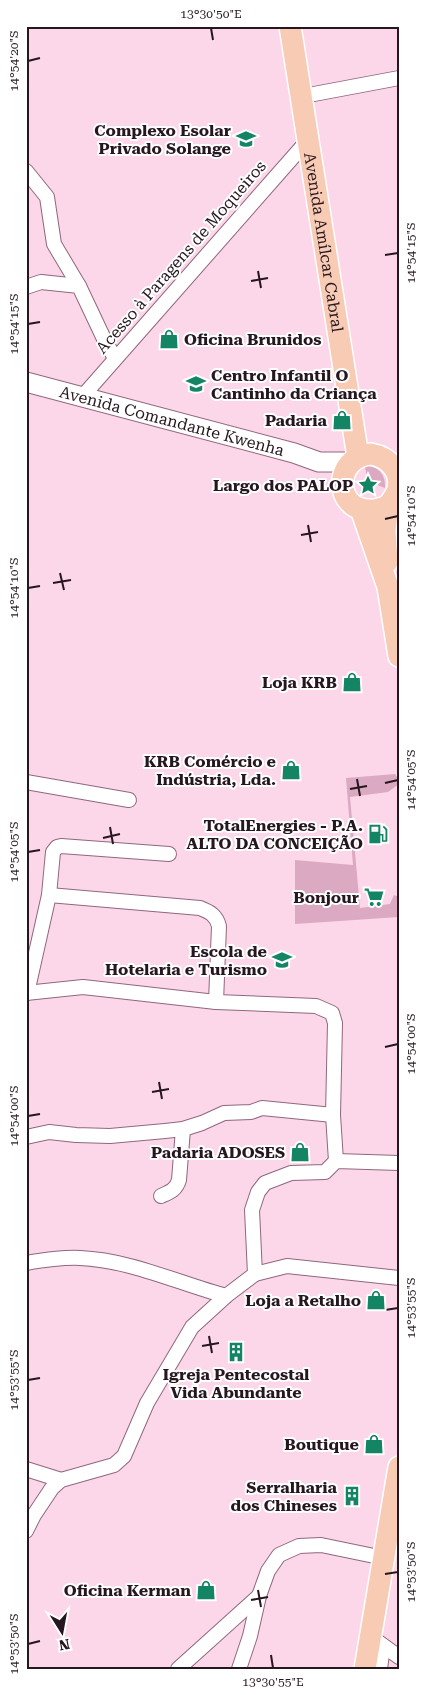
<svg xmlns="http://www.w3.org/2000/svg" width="425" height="1695" font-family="'Roboto Serif',serif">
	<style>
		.green { fill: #dba9c2 }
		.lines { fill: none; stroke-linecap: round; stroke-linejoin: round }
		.street-casing { stroke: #90677c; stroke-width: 16 }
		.secondary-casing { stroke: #90677c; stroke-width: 21 }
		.primary-casing { stroke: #fff; stroke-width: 24 }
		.street { stroke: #fff; stroke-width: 14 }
		.secondary { stroke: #fff; stroke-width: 19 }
		.primary { stroke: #f8cbb5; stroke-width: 21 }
		.ticks { fill: none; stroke: #26161f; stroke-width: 2 }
		.labels { text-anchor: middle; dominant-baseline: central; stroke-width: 4; stroke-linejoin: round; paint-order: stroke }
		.poi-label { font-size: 16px; font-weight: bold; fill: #26161f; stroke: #fff; text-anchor: end }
		.street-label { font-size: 16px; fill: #26161f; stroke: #fff }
		.neatline { fill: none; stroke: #26161f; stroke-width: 2 }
		.ticks-label { font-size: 12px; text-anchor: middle; fill: #26161f }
	</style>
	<rect width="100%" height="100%" fill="#fcd7e9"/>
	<g class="green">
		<path d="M365,466C378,466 386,474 385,488L372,483L371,480L367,479Z"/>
		<path d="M395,774L399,780V784L388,792L350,797L360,908L390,904L394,895L399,897V917L295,924V860L353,865L346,778Z"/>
	</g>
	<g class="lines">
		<defs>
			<g id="street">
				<path d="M314,94L399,78"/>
				<path d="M26,171L47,197L54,244L79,286"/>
				<path d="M26,287L41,282L79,286L105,341L115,358"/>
				<path d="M82,397L308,140"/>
				<path d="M26,782L129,800"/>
				<path d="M49,895L200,908C210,912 216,915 219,926L216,1002"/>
				<path d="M26,993L83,987L216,1002L316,1006L332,1013L335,1023L333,1115L336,1161"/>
				<path d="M27,993L49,895L53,852L57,847L61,846L169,854"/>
				<path d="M26,1137L49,1132L76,1135L110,1136L165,1131L183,1129L202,1123L224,1113L251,1112L262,1108L333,1115"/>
				<path d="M161,1196C170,1192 176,1190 179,1180L183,1129"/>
				<path d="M26,1263C44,1260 62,1257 80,1258C130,1260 178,1283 226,1296"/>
				<path d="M255,1274L252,1210L258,1192L265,1183L291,1173L325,1172L336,1161L399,1163"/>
				<path d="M26,1469L61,1480"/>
				<path d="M26,1531L34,1515L52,1488L61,1480L114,1465L124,1456L147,1403L192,1327L226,1296L255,1274L287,1266L399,1278"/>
				<path d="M370,1636L399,1657"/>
				<path d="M178,1669L259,1596"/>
				<path d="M239,1669L250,1636L259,1596L268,1571L279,1555L299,1546L321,1545L384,1558"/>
				<path d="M380,1669L383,1646"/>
			</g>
			<g id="secondary">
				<path id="s1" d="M26,382L294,453L319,462H350"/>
			</g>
			<g id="primary">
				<path id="s2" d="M290,26L358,457"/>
				<path d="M371,454C389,457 404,473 397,492C395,497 391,502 388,506C382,508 376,511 369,510C334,510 333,457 371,454Z"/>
				<path d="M361,509L388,587L399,656"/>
				<path d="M387,562L385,530L388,506"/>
				<path d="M365,1669L399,1467"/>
			</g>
		</defs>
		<use href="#street" class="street-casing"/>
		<use href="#secondary" class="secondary-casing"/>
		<use href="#primary" class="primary-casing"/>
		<use href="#street" class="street"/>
		<use href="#secondary" class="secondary"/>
		<use href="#primary" class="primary"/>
	</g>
	<path class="ticks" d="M211,28L213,40M28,61L40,58M385,255L398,253M258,271L261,288M251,281L268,278M28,324L40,322M385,519L398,516M308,525L311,542M301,535L318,532M60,573L64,590M53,583L71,580M28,588L40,586M357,779L360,796M385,783L398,780M350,789L367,786M110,827L113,844M103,838L120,834M28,852L40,850M385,1047L398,1044M159,1082L162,1099M152,1092L169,1089M28,1116L40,1114M385,1310L398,1308M209,1336L212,1353M202,1346L219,1343M28,1380L40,1378M385,1574L398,1572M258,1590L261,1607M251,1600L268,1597M28,1644L40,1641M271,1655L273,1668"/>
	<defs>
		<symbol id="school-bare" viewBox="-9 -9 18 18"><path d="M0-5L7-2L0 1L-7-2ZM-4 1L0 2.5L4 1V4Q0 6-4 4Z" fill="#148564" stroke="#fff" stroke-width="2.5" paint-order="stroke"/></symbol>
		<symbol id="shop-bare" viewBox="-9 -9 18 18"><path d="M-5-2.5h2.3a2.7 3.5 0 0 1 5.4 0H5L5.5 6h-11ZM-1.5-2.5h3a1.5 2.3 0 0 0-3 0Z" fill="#148564" stroke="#fff" stroke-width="2.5" paint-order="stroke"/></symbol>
		<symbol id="sight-bare" viewBox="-9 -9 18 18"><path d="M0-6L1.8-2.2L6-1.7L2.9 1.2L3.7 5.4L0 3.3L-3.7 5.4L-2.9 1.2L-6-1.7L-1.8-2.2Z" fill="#148564" stroke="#fff" stroke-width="2.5" paint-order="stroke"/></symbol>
		<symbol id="fuel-bare" viewBox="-9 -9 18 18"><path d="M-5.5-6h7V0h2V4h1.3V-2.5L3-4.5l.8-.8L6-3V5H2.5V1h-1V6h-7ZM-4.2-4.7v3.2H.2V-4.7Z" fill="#148564" stroke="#fff" stroke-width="2.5" paint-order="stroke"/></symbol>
		<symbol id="supermarket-bare" viewBox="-9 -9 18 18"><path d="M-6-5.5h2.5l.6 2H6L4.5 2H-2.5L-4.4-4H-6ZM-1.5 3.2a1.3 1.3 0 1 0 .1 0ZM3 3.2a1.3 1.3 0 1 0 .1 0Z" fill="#148564" stroke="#fff" stroke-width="2.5" paint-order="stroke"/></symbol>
		<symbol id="building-bare" viewBox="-9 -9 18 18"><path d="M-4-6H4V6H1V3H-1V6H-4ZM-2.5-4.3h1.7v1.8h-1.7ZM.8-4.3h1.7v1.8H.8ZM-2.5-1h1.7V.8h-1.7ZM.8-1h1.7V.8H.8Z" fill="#148564" stroke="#fff" stroke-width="2.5" paint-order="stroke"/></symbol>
	</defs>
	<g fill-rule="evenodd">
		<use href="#school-bare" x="232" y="125" width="28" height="28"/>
		<use href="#shop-bare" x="155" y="325" width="28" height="28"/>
		<use href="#school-bare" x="182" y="370" width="28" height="28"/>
		<use href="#shop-bare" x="328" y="406" width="28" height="28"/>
		<use href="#sight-bare" x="354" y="471" width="28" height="28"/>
		<use href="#shop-bare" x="338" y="668" width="28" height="28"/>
		<use href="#shop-bare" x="277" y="756" width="28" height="28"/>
		<use href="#fuel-bare" x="364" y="820" width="28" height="28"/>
		<use href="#supermarket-bare" x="360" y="883" width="28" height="28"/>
		<use href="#school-bare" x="268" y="946" width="28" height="28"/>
		<use href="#shop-bare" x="286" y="1138" width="28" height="28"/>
		<use href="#shop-bare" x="362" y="1286" width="28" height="28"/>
		<use href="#building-bare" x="222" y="1338" width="28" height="28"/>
		<use href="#shop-bare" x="360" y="1430" width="28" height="28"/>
		<use href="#building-bare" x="338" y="1482" width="28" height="28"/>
		<use href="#shop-bare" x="192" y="1576" width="28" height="28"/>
	</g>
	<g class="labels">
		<g class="poi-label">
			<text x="231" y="130">Complexo Esolar<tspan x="231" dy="18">Privado Solange</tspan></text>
			<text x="184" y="339" text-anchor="start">Oficina Brunidos</text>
			<text x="211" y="375" text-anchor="start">Centro Infantil O<tspan x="211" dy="18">Cantinho da Criança</tspan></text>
			<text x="327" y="420">Padaria</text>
			<text x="353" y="485">Largo dos PALOP</text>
			<text x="337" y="682">Loja KRB</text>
			<text x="276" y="761">KRB Comércio e<tspan x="276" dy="18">Indústria, Lda.</tspan></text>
			<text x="363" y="825">TotalEnergies - P.A.<tspan x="363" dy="18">ALTO DA CONCEIÇÃO</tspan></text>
			<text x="359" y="897">Bonjour</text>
			<text x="267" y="951">Escola de<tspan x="267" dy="18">Hotelaria e Turismo</tspan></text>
			<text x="285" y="1152">Padaria ADOSES</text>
			<text x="361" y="1300">Loja a Retalho</text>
			<text x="236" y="1374" text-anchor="middle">Igreja Pentecostal<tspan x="236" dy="18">Vida Abundante</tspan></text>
			<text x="359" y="1444">Boutique</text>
			<text x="337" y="1487">Serralharia<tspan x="337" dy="18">dos Chineses</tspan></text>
			<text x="191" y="1590">Oficina Kerman</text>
		</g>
		<g class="street-label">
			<text stroke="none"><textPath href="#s2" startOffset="219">Avenida Amílcar Cabral</textPath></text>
			<text transform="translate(181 257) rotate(-49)">Acesso à Paragens de Moqueiros</text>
			<text stroke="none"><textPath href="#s1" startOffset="151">Avenida Comandante Kwenha</textPath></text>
		</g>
	</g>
	<rect width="425" height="1695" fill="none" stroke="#ffffff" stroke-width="55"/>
	<g transform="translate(62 1632) rotate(169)" stroke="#ffffff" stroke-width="4" paint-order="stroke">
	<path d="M0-4L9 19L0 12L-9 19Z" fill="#26161f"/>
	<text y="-8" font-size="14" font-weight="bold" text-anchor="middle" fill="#26161f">N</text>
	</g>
	<rect x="28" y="28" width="370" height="1640" class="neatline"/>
	<g class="ticks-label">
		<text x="211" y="18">13°30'50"E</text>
		<text transform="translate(14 61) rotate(-90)" y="4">14°54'20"S</text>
		<text transform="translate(411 253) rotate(-90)" y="4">14°54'15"S</text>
		<text transform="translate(14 324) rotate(-90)" y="4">14°54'15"S</text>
		<text transform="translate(411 516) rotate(-90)" y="4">14°54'10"S</text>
		<text transform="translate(14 588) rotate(-90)" y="4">14°54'10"S</text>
		<text transform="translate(411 780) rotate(-90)" y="4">14°54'05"S</text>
		<text transform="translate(14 852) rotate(-90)" y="4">14°54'05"S</text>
		<text transform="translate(411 1044) rotate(-90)" y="4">14°54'00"S</text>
		<text transform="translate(14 1116) rotate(-90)" y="4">14°54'00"S</text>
		<text transform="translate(411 1308) rotate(-90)" y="4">14°53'55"S</text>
		<text transform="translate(14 1380) rotate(-90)" y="4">14°53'55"S</text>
		<text transform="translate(411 1572) rotate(-90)" y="4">14°53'50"S</text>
		<text transform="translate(14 1644) rotate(-90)" y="4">14°53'50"S</text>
		<text x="273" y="1686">13°30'55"E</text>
	</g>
</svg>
